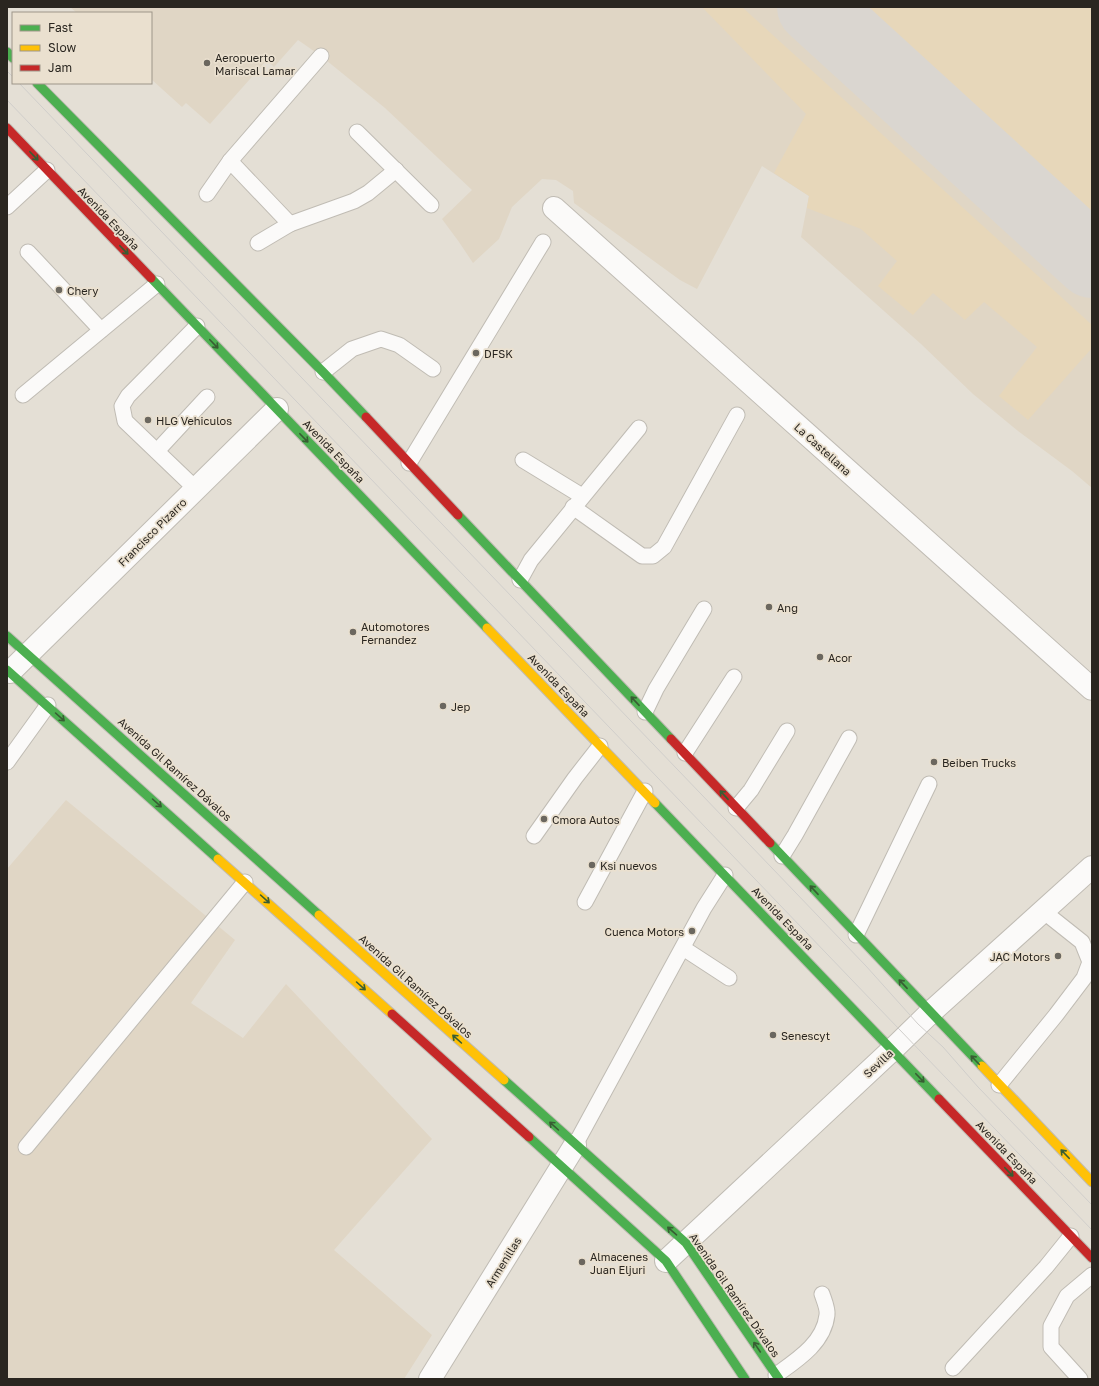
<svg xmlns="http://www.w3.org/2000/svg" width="1099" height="1386" font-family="'Golos Text',sans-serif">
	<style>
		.built { fill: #e0d6c5 }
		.green { fill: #e7d7ba }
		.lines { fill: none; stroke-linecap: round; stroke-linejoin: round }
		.taxiway { stroke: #dad6d0; stroke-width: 74 }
		.lane-casing { stroke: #c0bcb4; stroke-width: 17 }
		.street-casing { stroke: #c0bcb4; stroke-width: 24 }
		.fast-casing { stroke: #c0bcb4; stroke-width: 11 }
		.slow-casing { stroke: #c0bcb4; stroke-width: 11 }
		.jam-casing { stroke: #c0bcb4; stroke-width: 11 }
		.lane { stroke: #fbfaf9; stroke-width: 15 }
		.street { stroke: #fbfaf9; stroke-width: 22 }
		.fast { stroke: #4caf50; stroke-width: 9 }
		.slow { stroke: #ffc107; stroke-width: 9 }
		.jam { stroke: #c62828; stroke-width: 9 }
		.tram { stroke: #d0cecb; stroke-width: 1 }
		.oneway { stroke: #385d33 }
		.poi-dot { fill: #6b675f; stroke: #eae0cf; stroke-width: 1.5 }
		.labels { text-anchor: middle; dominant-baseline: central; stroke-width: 3.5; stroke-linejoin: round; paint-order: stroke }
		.poi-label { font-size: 11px; fill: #2a2620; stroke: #eae0cf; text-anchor: start }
		.street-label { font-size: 11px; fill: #2a2620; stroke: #eae0cf }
	</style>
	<rect width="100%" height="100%" fill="#e4dfd5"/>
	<g class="built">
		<path d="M70,7H1092V488L1072,471L1018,431L973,394L921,344L801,237L809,196L762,166L697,289L680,280L574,203L573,191L556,180L542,179L512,207L499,239L473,263L459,242L442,219L472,190L385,108L321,56L298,40L274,67L267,60L210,124L186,103L182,107L151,79V13H77Z"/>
		<path d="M66,800L235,940L191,1003L243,1038L286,984L432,1139L334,1250L432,1335L404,1379H7V869Z"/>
	</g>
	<g class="green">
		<path d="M702,7H742L1092,325V348L1028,420L999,396L1037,347L984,302L965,320L933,293L913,315L878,286L897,261L861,229L807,208L809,196L774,173L806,114Z"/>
		<path d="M862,7H1092V215Z"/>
	</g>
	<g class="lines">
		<path class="taxiway" d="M814,7L1092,261"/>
		<defs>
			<g id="lane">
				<path d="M357,132L431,205"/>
				<path d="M230,161L290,224"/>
				<path d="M207,194L230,161L321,56"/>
				<path d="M7,207L47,170"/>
				<path d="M258,243L290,224L354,201L368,193L396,170"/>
				<path d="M28,252L101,330"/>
				<path d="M323,372L352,349L381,339L399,345L433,369"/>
				<path d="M23,395L157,284"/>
				<path d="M157,451L207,397"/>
				<path d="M523,460L582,496"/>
				<path d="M409,463L543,242"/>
				<path d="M196,489L125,421L122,406L128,396L197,326"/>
				<path d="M573,507L642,556H653L664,547L737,415"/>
				<path d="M520,580L531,560L639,428"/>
				<path d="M645,712L656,689L704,609"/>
				<path d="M685,753L734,677"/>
				<path d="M7,762L48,705"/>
				<path d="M736,808L751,790L787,731"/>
				<path d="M534,836L575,778L600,746"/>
				<path d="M782,856L795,835L849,738"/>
				<path d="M585,902L645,791"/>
				<path d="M856,935L929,784"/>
				<path d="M683,948L729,978"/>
				<path d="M999,1085L1056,1015L1084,978L1090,962L1082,942L1043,911"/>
				<path d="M575,1145L704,908L725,875"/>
				<path d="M26,1147L245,882"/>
				<path d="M953,1368L1046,1267L1071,1236"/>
				<path d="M776,1375C797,1360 824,1343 827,1315C828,1309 824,1300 822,1294"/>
				<path d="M1080,1379L1051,1347V1326L1067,1296L1092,1275"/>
			</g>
			<g id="street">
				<path d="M554,208L1092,689"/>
				<path d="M10,672L277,409"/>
				<path d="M666,1261L893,1049L930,1013L1092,867"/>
				<path d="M430,1379L575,1145"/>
			</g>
			<g id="fast">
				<path d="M7,52L13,58"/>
				<path d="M37,83L323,372L366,417"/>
				<path d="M151,278L487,628"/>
				<path d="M458,515L671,739"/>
				<path d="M7,636L319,915"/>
				<path d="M7,670L218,859"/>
				<path d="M655,803L939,1099"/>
				<path d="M770,843L982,1066"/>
				<path d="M504,1080L686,1243L779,1379"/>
				<path d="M529,1137L666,1261L745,1379"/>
			</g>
			<g id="slow">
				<path d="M487,628L655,803"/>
				<path d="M218,859L392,1014"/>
				<path d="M319,915L504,1080"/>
				<path d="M982,1066L1092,1182"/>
			</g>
			<g id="jam">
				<path d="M7,128L151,278"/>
				<path d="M366,417L458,515"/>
				<path d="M671,739L770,843"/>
				<path d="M392,1014L529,1137"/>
				<path d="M939,1099L1092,1258"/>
			</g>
		</defs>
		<use href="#lane" class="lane-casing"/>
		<use href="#street" class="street-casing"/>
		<use href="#fast" class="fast-casing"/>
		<use href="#slow" class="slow-casing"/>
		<use href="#jam" class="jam-casing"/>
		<use href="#lane" class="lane"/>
		<use href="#street" class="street"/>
		<use href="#fast" class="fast"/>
		<use href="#slow" class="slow"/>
		<use href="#jam" class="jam"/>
		<g class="tram">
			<path d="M7,71L13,77"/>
			<path d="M19,83L866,966L918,1024L943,1047L978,1087L1092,1205"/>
			<path d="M7,100L1092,1230"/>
		</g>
	</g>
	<defs><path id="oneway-shaft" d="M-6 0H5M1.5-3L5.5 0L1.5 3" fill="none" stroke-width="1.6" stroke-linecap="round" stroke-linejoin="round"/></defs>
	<g class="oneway">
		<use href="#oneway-shaft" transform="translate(34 156) rotate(46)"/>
		<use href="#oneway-shaft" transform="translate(124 250) rotate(46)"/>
		<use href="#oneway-shaft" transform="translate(214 344) rotate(46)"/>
		<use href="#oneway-shaft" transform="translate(304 438) rotate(46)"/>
		<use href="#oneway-shaft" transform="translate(635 701) rotate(-133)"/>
		<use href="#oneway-shaft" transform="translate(60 717) rotate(42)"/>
		<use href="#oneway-shaft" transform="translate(724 795) rotate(-133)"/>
		<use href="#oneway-shaft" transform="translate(157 803) rotate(42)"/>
		<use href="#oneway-shaft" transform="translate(814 890) rotate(-133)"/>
		<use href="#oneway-shaft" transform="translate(265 899) rotate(42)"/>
		<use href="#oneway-shaft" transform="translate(903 984) rotate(-133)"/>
		<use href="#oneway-shaft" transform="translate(361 986) rotate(42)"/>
		<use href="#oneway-shaft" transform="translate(457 1039) rotate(-138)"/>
		<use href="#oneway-shaft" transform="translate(975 1060) rotate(-134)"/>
		<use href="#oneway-shaft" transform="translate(920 1078) rotate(46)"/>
		<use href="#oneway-shaft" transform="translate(554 1126) rotate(-138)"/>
		<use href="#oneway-shaft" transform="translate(1065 1154) rotate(-134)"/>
		<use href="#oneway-shaft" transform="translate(1009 1172) rotate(46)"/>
		<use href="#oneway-shaft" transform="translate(672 1231) rotate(-139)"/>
		<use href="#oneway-shaft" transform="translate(757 1347) rotate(-124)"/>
	</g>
	<g class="poi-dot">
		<circle cx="207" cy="63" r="4"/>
		<circle cx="59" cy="290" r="4"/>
		<circle cx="476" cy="353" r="4"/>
		<circle cx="148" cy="420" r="4"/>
		<circle cx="769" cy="607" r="4"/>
		<circle cx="353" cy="632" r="4"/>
		<circle cx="820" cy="657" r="4"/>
		<circle cx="443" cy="706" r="4"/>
		<circle cx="934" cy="762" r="4"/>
		<circle cx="544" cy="819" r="4"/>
		<circle cx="592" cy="865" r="4"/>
		<circle cx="692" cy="931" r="4"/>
		<circle cx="1058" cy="956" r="4"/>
		<circle cx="773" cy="1035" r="4"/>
		<circle cx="582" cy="1262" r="4"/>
	</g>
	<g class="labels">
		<g class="poi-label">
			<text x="215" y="57">Aeropuerto<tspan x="215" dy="13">Mariscal Lamar</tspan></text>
			<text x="67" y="290">Chery</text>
			<text x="484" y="353">DFSK</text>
			<text x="156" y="420">HLG Vehiculos</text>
			<text x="777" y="607">Ang</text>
			<text x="361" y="626">Automotores<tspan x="361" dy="13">Fernandez</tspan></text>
			<text x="828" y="657">Acor</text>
			<text x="451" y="706">Jep</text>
			<text x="942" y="762">Beiben Trucks</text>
			<text x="552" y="819">Cmora Autos</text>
			<text x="600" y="865">Ksi nuevos</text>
			<text x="684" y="931" text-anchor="end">Cuenca Motors</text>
			<text x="1050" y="956" text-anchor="end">JAC Motors</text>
			<text x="781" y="1035">Senescyt</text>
			<text x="590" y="1256">Almacenes<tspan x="590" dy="13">Juan Eljuri</tspan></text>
		</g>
		<g class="street-label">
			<text transform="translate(109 218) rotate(46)">Avenida España</text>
			<text transform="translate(823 449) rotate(42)">La Castellana</text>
			<text transform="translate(334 451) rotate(46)">Avenida España</text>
			<text transform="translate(152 532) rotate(-45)">Francisco Pizarro</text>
			<text transform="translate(559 685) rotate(46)">Avenida España</text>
			<text transform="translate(175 769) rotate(42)">Avenida Gil Ramírez Dávalos</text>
			<text transform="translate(783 918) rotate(46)">Avenida España</text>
			<text transform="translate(416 986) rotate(42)">Avenida Gil Ramírez Dávalos</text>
			<text transform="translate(878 1063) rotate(-43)">Sevilla</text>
			<text transform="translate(1007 1152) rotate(46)">Avenida España</text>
			<text transform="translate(503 1262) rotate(-58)">Armenillas</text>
			<text transform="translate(735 1295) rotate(55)">Avenida Gil Ramírez Dávalos</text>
		</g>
	</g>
	<rect width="1099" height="1386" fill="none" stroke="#2a2620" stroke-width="16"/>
	<rect x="12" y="12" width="140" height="72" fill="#eae0cf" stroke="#9d9689"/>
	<rect x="20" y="25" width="20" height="6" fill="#4caf50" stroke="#9d9689"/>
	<text x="48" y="32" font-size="12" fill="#2a2620">Fast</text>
	<rect x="20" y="45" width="20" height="6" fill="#ffc107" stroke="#9d9689"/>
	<text x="48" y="52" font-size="12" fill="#2a2620">Slow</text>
	<rect x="20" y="65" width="20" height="6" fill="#c62828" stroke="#9d9689"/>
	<text x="48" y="72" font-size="12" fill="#2a2620">Jam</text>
</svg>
